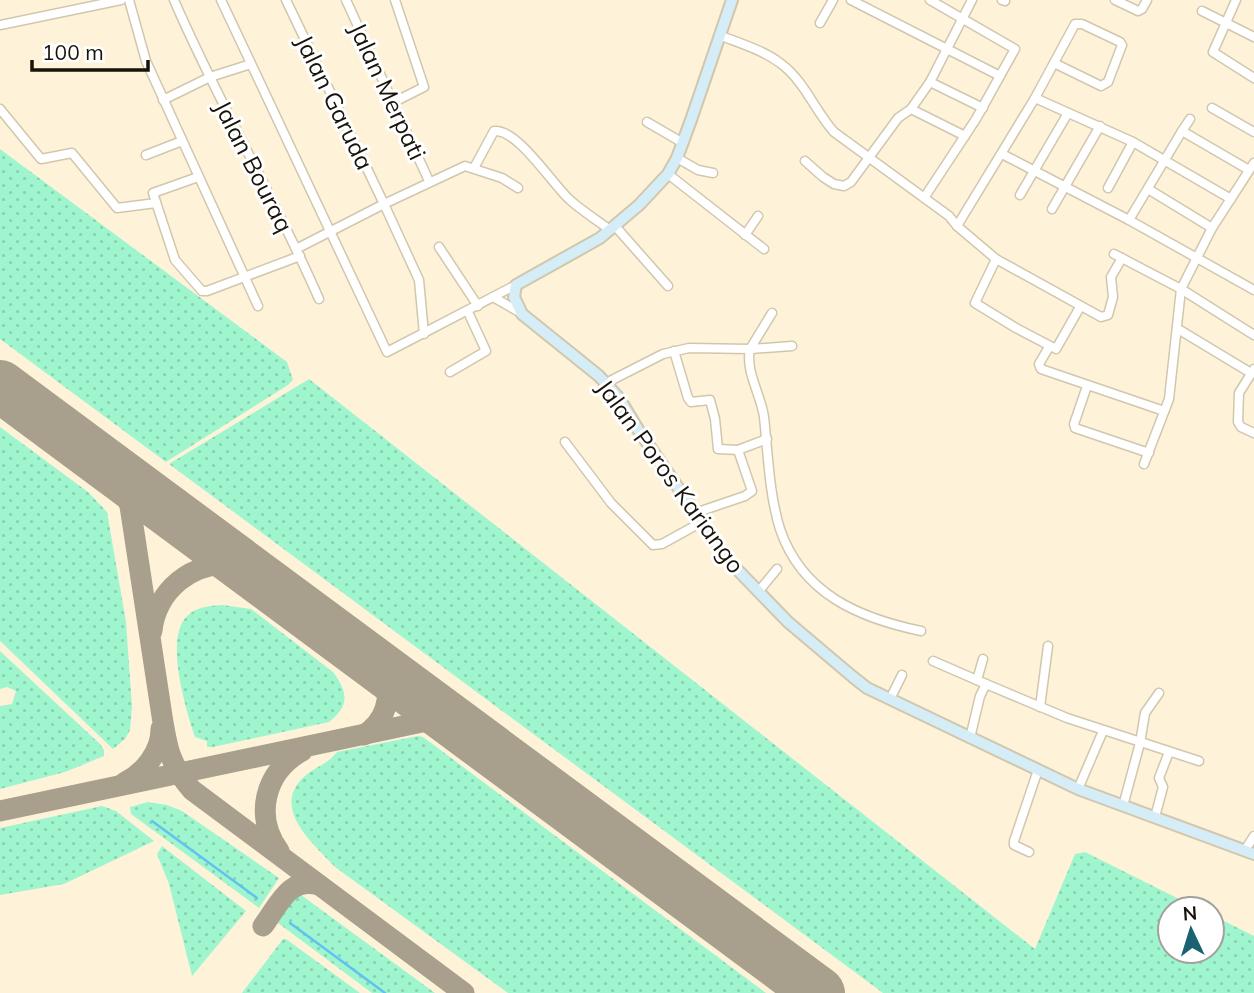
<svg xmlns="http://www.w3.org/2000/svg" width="1254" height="993" font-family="Mulish,sans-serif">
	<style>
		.grass { fill: url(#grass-dots) }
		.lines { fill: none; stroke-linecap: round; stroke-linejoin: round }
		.stream { stroke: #60c1f2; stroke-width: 2.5 }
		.taxiway { stroke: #a89f8c; stroke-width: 21 }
		.runway { stroke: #a89f8c; stroke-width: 52 }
		.street-casing { stroke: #d1c7ae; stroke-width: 11 }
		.secondary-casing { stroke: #d1c7ae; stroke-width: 14 }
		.street { stroke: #fff; stroke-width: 8 }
		.secondary { stroke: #d5edf7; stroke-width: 10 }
		.labels { text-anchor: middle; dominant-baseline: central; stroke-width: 6; stroke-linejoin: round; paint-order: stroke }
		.street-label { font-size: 24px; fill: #17130a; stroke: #fff }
	</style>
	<defs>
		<pattern id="grass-dots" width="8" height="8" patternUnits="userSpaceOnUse" patternTransform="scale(1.75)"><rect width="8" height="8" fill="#9ff6ce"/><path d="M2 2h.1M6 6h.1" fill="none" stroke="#88d2b0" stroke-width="1.8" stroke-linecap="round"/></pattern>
	</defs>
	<rect width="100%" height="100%" fill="#fef3d9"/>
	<g class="grass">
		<path d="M0,149L287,362L293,380L288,385L166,462L0,339Z"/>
		<path d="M309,379L1035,949L1075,854L1085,852L1199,909H1170V951H1212V915L1254,936V993H883L169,464Z"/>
		<path d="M0,427L88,492L107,512L126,622L132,707L130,730L125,739L113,749L0,641Z"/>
		<path d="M223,605L251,609L333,672C348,692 350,706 329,722L213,747H207V741L195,737C186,710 164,638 187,616C197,606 210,606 223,605Z"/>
		<path d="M0,651L100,744L104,750V756L65,772L0,789V706L12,704L16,691L7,687L0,689Z"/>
		<path d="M418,736L423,737L766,993H508L335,867C314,844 268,807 306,775C316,767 329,763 337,752Z"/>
		<path d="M148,802L167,805L182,811L279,878L259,908L131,814L130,807Z"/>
		<path d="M102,806L116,811L154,841L64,884L0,895V828Z"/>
		<path d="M162,846L246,911L192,976L169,884L157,854Z"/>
		<path d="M298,893L301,895L435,993H372L278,923C277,914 290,898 298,893Z"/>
		<path d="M283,939H286L360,993H242Z"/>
	</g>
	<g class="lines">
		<g class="stream">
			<path d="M152,821L257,898"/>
			<path d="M290,923L385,993"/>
		</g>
		<g class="taxiway">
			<path d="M117,473L130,506L162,716C167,748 170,765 192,790L464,993"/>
			<path d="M152,631C155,592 193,559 233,566C240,567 247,571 254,574"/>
			<path d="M364,735C387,720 390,699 387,673"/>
			<path d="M124,783C144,773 161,752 161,729"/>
			<path d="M0,811L422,722H448L463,729"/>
			<path d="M279,851C254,817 264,772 302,751"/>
			<path d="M263,926C279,905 289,876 319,885"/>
		</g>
		<path class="runway" d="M0,386L819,993"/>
		<defs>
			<g id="street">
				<path d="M129,0L146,61L258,306"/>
				<path d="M174,0C218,102 275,198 319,299"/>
				<path d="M221,0L387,352L516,285"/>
				<path d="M286,0L384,204L296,249"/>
				<path d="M346,0L429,181"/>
				<path d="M851,0L1000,76"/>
				<path d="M1002,0L1005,1"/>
				<path d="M1115,0L1138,11L1142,9L1147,0"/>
				<path d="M1236,0L1213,52L1254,78"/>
				<path d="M1202,11L1254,37"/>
				<path d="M820,23L833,0"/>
				<path d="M0,25L121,0"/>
				<path d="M719,35C739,43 763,50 780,63C804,80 815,111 834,132L949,216L957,226L1035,98L1075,24H1082L1120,42L1122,45L1108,82L1101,86L1054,63"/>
				<path d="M930,82L983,108"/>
				<path d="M1035,98L1133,142L1231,199"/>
				<path d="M163,100L210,77L251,64"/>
				<path d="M392,103L424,87L395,0"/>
				<path d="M1212,108L1254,132"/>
				<path d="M0,109L41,159L72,153L117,208L156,203"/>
				<path d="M911,109L965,136"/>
				<path d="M647,122L683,143"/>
				<path d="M1182,131L1190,119"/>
				<path d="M1002,154L1129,220L1254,290"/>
				<path d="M146,155L182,141"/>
				<path d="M677,158L698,170L713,173"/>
				<path d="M805,161L823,177L834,184L844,186L851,182L898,118L911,109L930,82L972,0"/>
				<path d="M474,168L494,131C517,128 553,185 570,200C582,211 597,220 610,230"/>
				<path d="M668,174L764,249"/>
				<path d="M198,177L153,193L175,260L202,291H207L300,256"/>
				<path d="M1108,188L1133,142"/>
				<path d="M1148,189L1212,228"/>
				<path d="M1020,195L1068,113"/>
				<path d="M924,198L976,119L1015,49L930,0"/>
				<path d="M1052,209L1100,126"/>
				<path d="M1129,220L1182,131L1249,170"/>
				<path d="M615,226L668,286"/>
				<path d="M957,226L996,259L1101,317L1108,315L1113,297L1111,277L1122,258"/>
				<path d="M745,235L758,216"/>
				<path d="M439,247L478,306"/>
				<path d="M1114,254L1181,289L1254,335"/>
				<path d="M996,259L975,303L1016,328L1056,349L1080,307"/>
				<path d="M493,297L521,313"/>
				<path d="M772,313L750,349L792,346"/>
				<path d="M1178,329L1251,373"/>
				<path d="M424,334L419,280L384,204L465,166L502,178L518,188"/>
				<path d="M1049,347L1039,364L1041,369L1164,411"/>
				<path d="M674,351L688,398L691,402L710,400L715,419L718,449L738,450"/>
				<path d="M1254,369L1239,393L1238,422L1241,427L1254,433"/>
				<path d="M450,372L486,351L468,312"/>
				<path d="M606,383L663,354L689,348L750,349C745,371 761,395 764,417C768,453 769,494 780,529C802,594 859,618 921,631"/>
				<path d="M1087,386L1074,424L1075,428L1149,453"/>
				<path d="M565,442L611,503L653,545L662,544L700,523"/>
				<path d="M1144,464L1169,399L1181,289L1212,228L1254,163"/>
				<path d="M695,513L745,496L752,491L738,450L767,439"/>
				<path d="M758,592L777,569"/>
				<path d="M933,661L986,684"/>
				<path d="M977,680L983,659"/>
				<path d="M890,699L902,675"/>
				<path d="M1040,707L1048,646"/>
				<path d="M970,738L980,696L986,684L1067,718L1199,761"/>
				<path d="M1078,789L1103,731"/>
				<path d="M1123,806L1140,743L1145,713L1159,693"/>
				<path d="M1155,817L1163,787L1159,778L1169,752"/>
				<path d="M1245,850L1254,836"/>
				<path d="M1029,852L1014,845V841L1038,770"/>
			</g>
			<path id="secondary" d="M732,0L691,120L677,158L668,174L639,205L600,238L516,285L514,297L522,314L599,376L619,398L639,431L728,560L788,622L853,677L867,688L890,699L1078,789L1254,854"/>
		</defs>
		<use href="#street" class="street-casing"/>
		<use href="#secondary" class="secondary-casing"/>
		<use href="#street" class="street"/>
		<use href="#secondary" class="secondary"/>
	</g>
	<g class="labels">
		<g class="street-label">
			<text transform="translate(388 91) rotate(65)">Jalan Merpati</text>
			<text transform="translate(335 102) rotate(64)">Jalan Garuda</text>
			<text transform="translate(254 166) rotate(63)">Jalan Bouraq</text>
			<text transform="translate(671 476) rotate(54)">Jalan Poros Kariango</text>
		</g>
	</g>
	<g transform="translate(1191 930) rotate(356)"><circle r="33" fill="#ffffff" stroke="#a2a19d" stroke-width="2"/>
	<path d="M0-5L12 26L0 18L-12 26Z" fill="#1a6271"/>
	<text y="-10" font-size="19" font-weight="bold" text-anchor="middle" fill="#17130a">N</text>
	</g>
	<path d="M32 60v10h116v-10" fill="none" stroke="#17130a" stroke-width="3.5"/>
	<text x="42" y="60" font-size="21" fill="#17130a" stroke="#ffffff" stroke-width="5" paint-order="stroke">100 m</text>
</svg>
